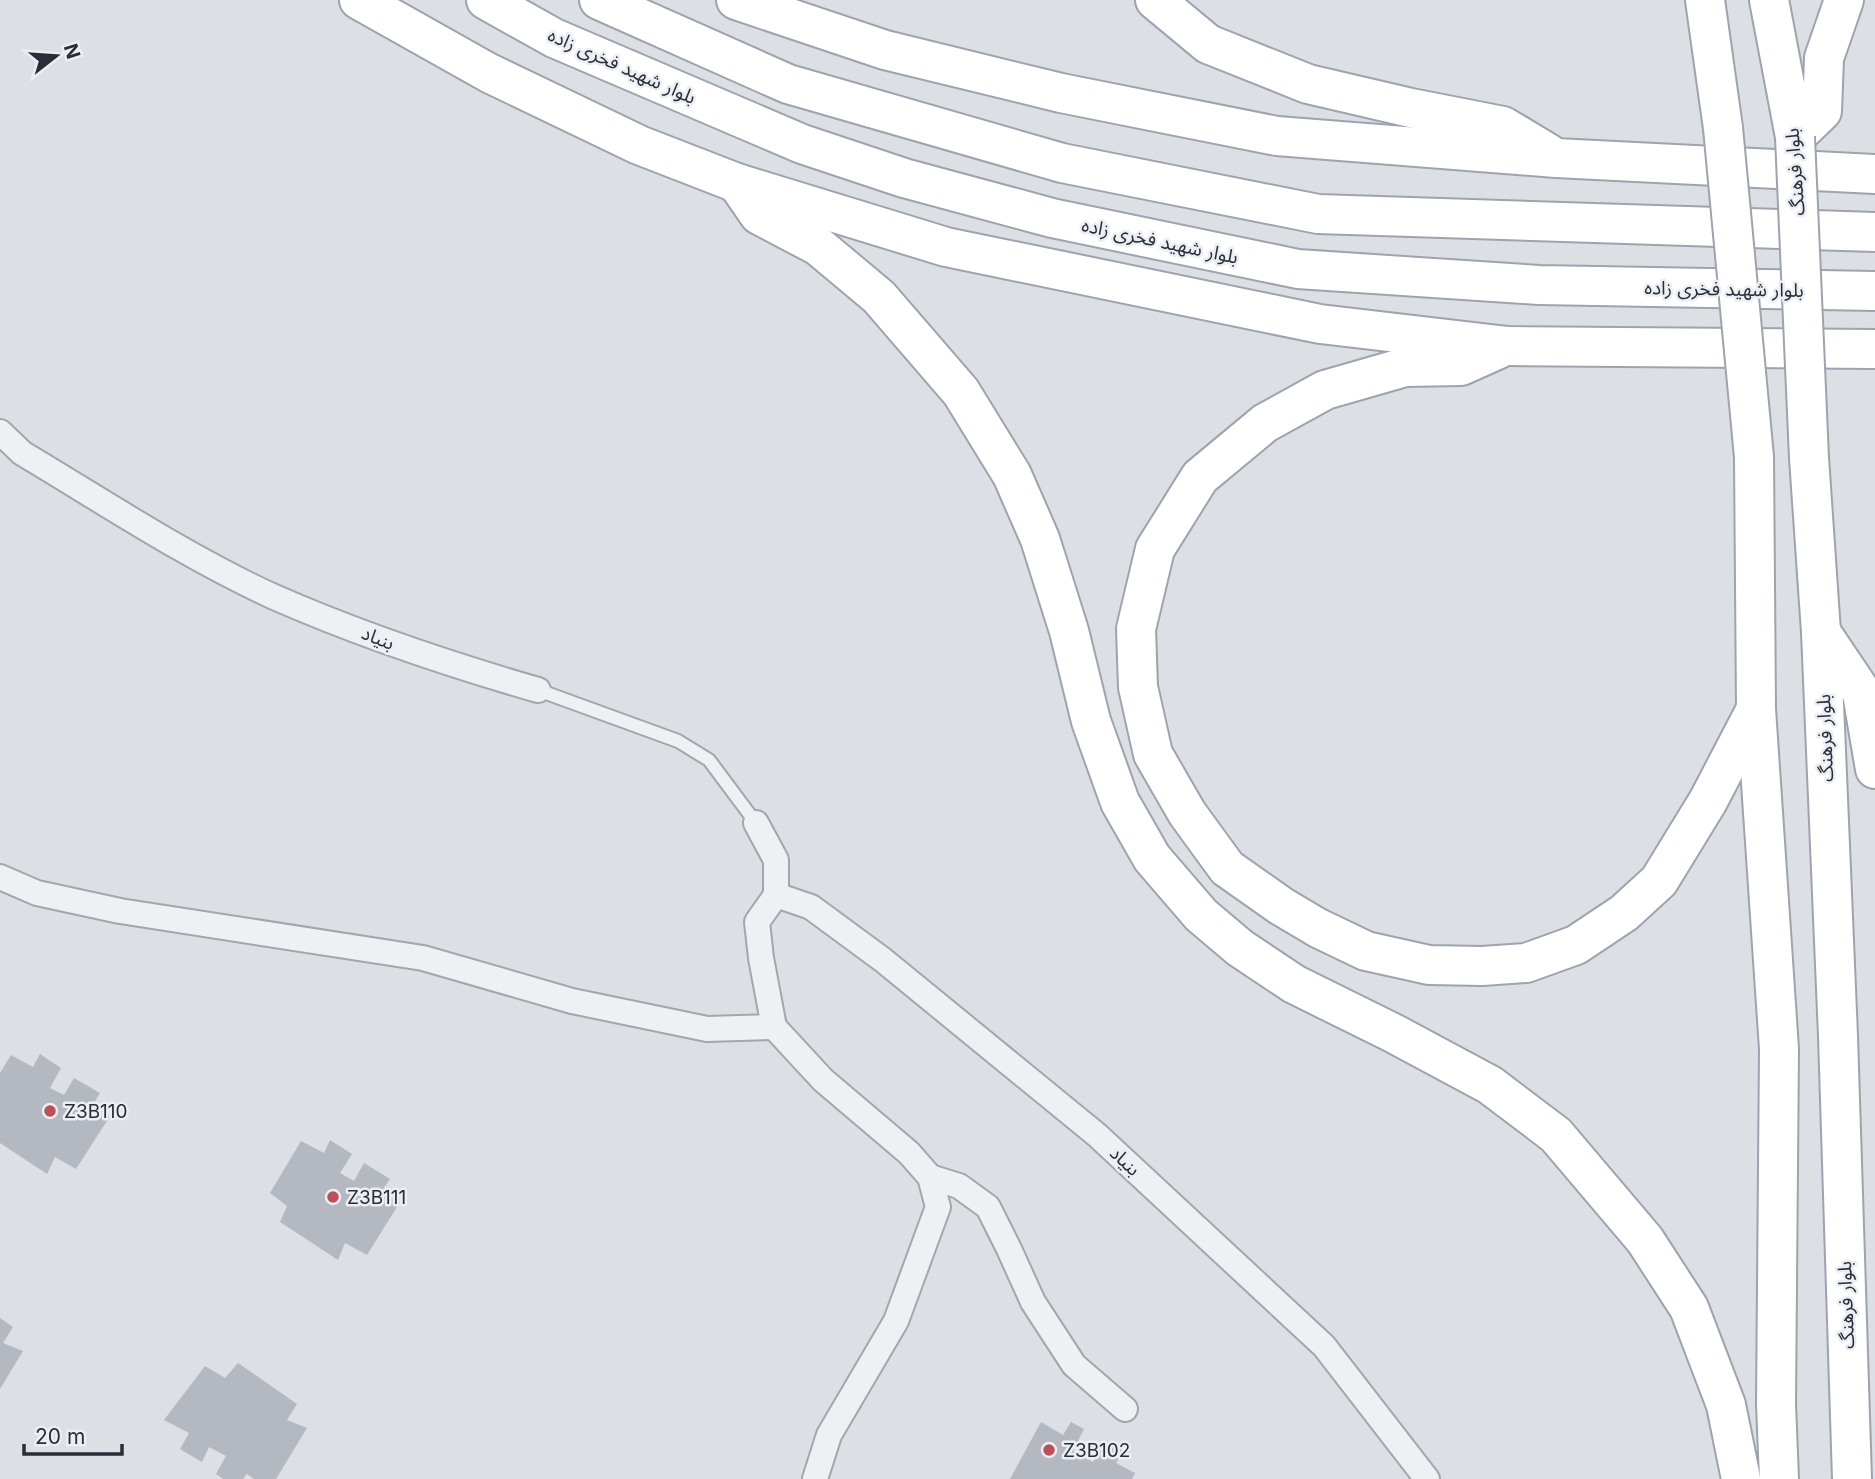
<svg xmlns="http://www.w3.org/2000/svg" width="1875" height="1479" font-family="Inter,'Noto Sans Arabic',sans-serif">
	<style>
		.building { fill: #b4b8c0 }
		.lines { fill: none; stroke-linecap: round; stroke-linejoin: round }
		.lane-casing { stroke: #a2a6ad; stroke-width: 16 }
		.street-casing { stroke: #a2a6ad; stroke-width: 28 }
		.primary-casing { stroke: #9da3af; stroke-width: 42 }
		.lane { stroke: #eef0f3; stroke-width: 12 }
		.street { stroke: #eef0f3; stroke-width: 24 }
		.primary { stroke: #fff; stroke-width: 38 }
		.primary-bridge-casing { stroke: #9da3af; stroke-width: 42; stroke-linecap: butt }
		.primary-bridge { stroke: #fff; stroke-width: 38 }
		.poi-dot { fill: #bc4f57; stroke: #ebeef2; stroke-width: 2.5 }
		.labels { text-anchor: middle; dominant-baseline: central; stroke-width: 5; stroke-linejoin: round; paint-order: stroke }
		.street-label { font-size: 19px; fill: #282d39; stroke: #ebeef2 }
		.poi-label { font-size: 19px; fill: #282d39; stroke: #ebeef2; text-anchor: start }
	</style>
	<rect width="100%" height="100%" fill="#dcdfe4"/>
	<g class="building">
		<path d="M40,1054L61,1068L50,1088L64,1095L74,1078L100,1093L92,1106L110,1116L76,1169L55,1157L47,1174L0,1143V1073L11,1055L33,1067Z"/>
		<path d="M330,1140L352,1154L340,1173L354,1181L364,1163L390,1179L381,1192L400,1202L367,1255L345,1243L338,1260L280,1222L287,1206L270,1193L301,1141L324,1153Z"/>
		<path d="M0,1318L13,1327L3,1343L23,1351L0,1389Z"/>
		<path d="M238,1363L297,1404L287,1420L307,1428L276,1479H254L247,1474L243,1479H223L216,1474L226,1456L209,1447L202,1462L180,1449L189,1433L164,1420L205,1366L225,1378Z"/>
		<path d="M1041,1422L1063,1435L1071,1422L1084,1429L1073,1451L1093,1462L1105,1440L1123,1450L1116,1463L1135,1473L1132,1479H1010Z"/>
	</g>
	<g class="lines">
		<defs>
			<path id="lane" d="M538,690L678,741L709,760L756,823"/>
			<g id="street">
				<path d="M0,432L22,453C104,502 185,556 272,596C358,634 448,664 538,690"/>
				<path d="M756,823L776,860V895L757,922L761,958L774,1027L823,1080L909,1153L930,1177L938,1207L896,1321L829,1435L815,1479"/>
				<path d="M0,877L37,893L120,911L423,958L572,1001L707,1029L774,1027"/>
				<path d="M776,895L811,907L883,960L1097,1135L1324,1346L1427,1479"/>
				<path d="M930,1177L959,1186L988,1207L1009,1249L1033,1302L1074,1365L1125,1409"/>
			</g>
			<g id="primary">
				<path d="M359,0L489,73L639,145L737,183L946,247L1320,324L1508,346L1875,349"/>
				<path d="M486,0L554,38L802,144L904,178L1052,218L1298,269L1539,285L1875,291"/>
				<path d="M599,0L788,84L1062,163L1318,214L1875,232"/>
				<path d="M736,0L885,50L1061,93L1277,136L1556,158L1875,174"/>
				<path d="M1155,0L1208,44L1308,84L1411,108L1503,126L1548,153"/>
				<path d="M1705,0L1723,128"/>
				<path d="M1769,0L1795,137"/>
				<path d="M1795,137L1822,111L1824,58L1844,0"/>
				<path d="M737,183L759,215L818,246L879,297L961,392L1012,475L1040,539L1069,631L1091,721L1120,802L1152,858L1201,915L1240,948L1294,984L1393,1033L1490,1085L1556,1135L1645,1240L1689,1308L1726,1405L1741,1479"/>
				<path d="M1499,349L1461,366L1405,367L1325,390L1265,423L1200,477L1155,549L1136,629L1138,687L1153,754L1187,813L1227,868L1281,906L1318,928L1366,951L1429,965L1482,966L1526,963L1576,945L1624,913L1659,881L1708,801L1756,709"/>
				<path d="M1754,457L1756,709L1779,1049L1776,1404L1779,1479"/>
				<path d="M1809,458L1821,632L1838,1036L1852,1479"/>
				<path d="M1821,632L1862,693L1875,769"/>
			</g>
		</defs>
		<use href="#lane" class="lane-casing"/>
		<use href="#street" class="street-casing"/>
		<use href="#primary" class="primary-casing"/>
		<use href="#lane" class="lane"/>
		<use href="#street" class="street"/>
		<use href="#primary" class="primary"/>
		<defs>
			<g id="primary-bridge">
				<path d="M1723,128L1754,457"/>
				<path d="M1795,137L1809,458"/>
			</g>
		</defs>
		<use href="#primary-bridge" class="primary-bridge-casing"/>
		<use href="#primary-bridge" class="primary-bridge"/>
	</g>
	<g class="poi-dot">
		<circle cx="50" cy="1111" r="7"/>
		<circle cx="333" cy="1197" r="7"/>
		<circle cx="1049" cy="1450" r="7"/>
	</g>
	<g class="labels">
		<g class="street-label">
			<text transform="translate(622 66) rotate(24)">بلوار شهید فخری زاده</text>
			<text transform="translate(1795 172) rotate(-94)">بلوار فرهنگ</text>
			<text transform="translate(1160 241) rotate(12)">بلوار شهید فخری زاده</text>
			<text transform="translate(1724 289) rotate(1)">بلوار شهید فخری زاده</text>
			<text transform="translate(378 638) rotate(22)">بنیاد</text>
			<text transform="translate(1825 738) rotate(-92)">بلوار فرهنگ</text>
			<text transform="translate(1125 1161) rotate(43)">بنیاد</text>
			<text transform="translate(1846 1305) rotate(-92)">بلوار فرهنگ</text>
		</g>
		<g class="poi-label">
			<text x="64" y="1111">Z3B110</text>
			<text x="347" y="1197">Z3B111</text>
			<text x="1063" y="1450">Z3B102</text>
		</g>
	</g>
	<g transform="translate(56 56) rotate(73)" stroke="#ebeef2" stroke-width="5" paint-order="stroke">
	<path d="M0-5L12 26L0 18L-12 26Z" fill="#282d39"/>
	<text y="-10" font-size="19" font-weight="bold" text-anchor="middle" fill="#282d39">N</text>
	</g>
	<path d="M24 1444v10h98v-10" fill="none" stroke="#282d39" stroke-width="3.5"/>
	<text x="35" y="1444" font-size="21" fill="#282d39" stroke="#ebeef2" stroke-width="5" paint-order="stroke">20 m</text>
</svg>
